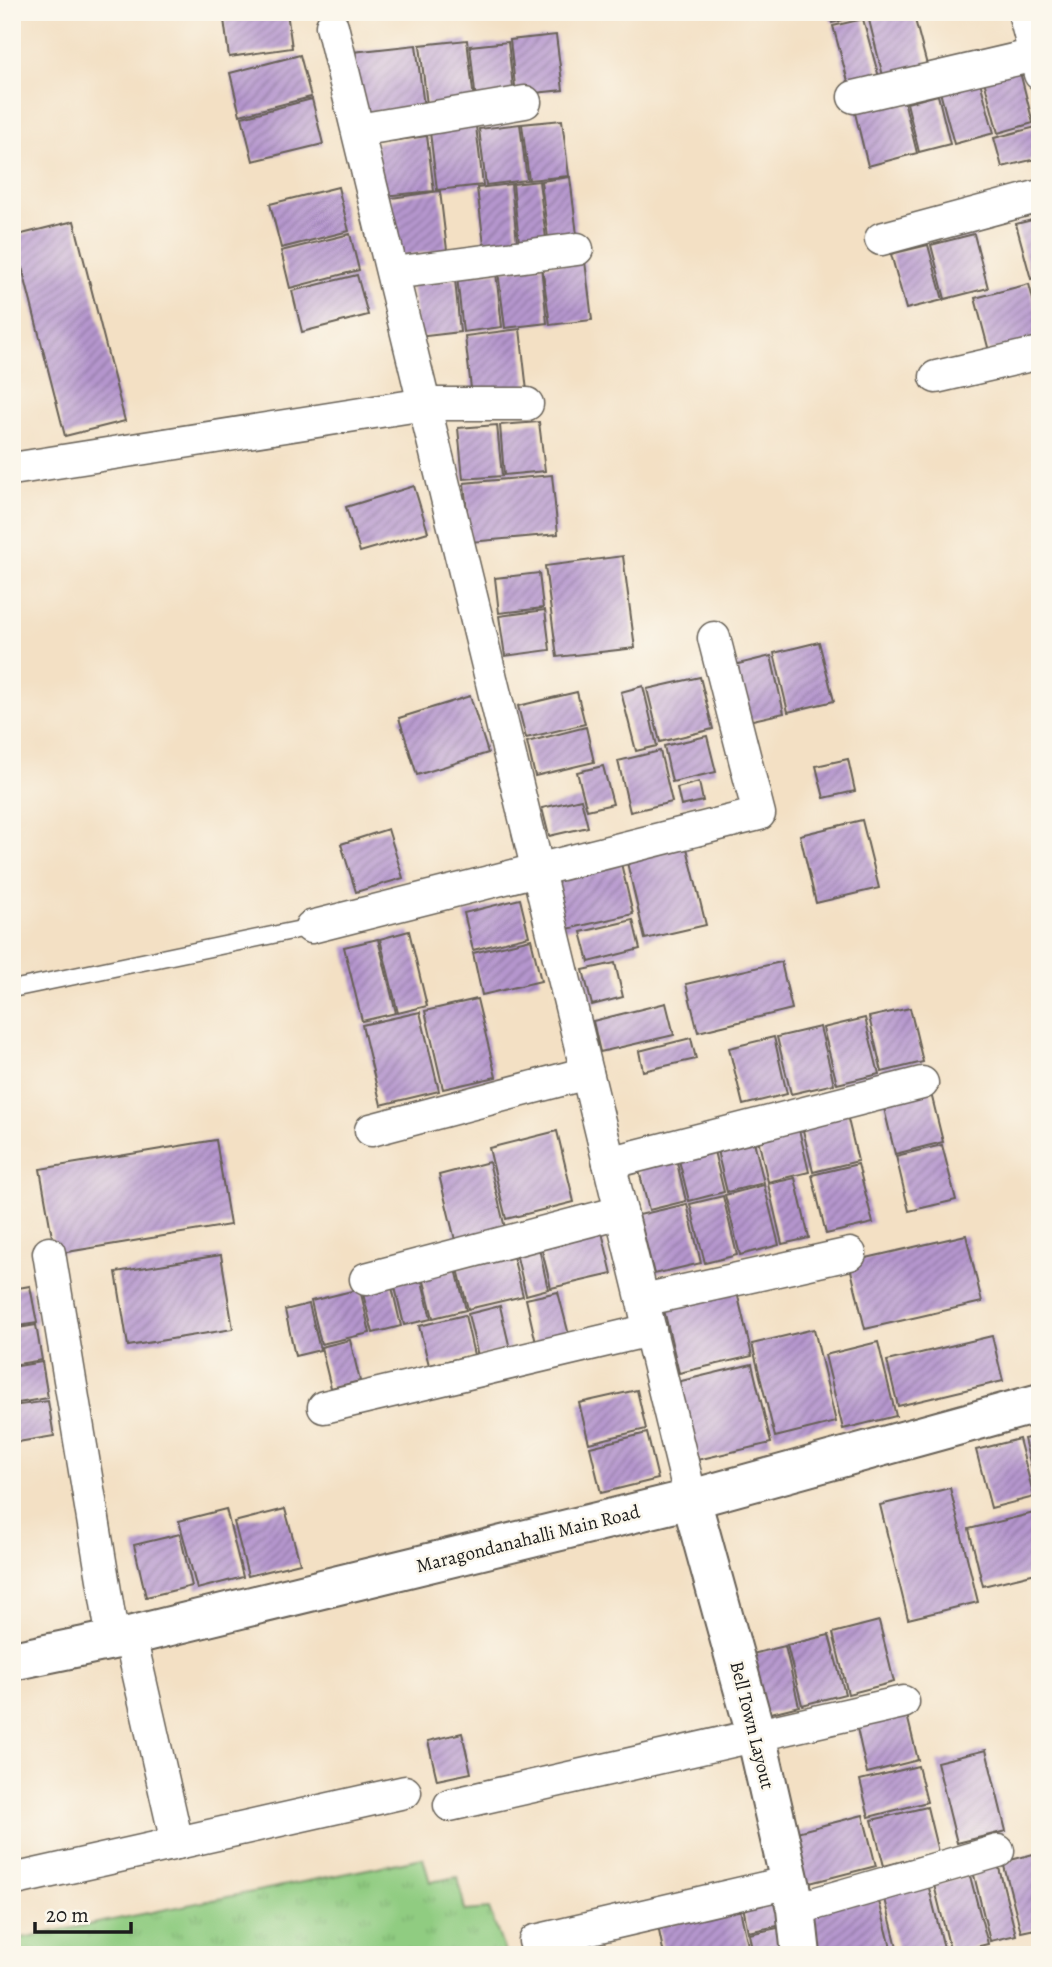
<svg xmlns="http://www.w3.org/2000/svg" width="1052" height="1967" font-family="Alegreya,serif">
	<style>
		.grass { fill: url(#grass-tufts); stroke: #56744e; stroke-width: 2 }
		.building { fill: url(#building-hatch) }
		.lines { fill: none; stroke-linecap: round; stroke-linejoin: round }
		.service-casing { stroke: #676157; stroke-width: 19 }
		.minor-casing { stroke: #676157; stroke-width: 35 }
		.tertiary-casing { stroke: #676157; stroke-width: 42 }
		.service { stroke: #fff; stroke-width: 16 }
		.minor { stroke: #fff; stroke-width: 32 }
		.tertiary { stroke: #fff; stroke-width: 38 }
		.labels { text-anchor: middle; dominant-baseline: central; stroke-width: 5; stroke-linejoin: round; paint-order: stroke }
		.street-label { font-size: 19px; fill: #1c1c1c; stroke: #fbf7ec }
	</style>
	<defs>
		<pattern id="grass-tufts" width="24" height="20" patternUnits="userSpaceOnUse" patternTransform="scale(1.75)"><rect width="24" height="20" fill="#90cc81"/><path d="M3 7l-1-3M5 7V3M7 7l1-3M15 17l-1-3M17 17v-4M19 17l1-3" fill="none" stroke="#7caf6f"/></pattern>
		<pattern id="building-hatch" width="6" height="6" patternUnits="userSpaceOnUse" patternTransform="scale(1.75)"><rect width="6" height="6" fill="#b596ce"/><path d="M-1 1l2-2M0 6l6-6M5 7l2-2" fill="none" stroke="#927aa6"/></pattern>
	</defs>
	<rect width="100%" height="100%" fill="#fbf7ec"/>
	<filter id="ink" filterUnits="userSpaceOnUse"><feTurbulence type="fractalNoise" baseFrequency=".0143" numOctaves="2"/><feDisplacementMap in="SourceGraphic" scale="14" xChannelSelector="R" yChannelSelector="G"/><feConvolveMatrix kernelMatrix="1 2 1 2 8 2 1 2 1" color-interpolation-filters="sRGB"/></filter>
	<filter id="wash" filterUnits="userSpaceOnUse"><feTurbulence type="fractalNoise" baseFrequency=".00686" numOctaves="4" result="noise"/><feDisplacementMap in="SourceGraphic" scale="28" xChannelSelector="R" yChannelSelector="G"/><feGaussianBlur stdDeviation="1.57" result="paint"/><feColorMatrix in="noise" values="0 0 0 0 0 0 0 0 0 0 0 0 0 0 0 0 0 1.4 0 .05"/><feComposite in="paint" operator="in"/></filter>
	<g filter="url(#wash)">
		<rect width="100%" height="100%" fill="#f3e0c4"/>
		<path class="grass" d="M423,1858L430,1882L458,1877L465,1911L489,1909L506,1955H12V1940Z"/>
		<g id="blocks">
			<g class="building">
				<path d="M223,12H287L292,48L229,57Z"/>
				<path d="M829,12H860L861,15L832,23Z"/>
				<path d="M901,12H913L927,65L883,76L869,20Z"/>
				<path d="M863,19L879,77L849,85L833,26Z"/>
				<path d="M556,35L563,90L516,95L510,40Z"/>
				<path d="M467,40L474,100L427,105L420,45Z"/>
				<path d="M508,42L514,96L476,101L470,46Z"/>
				<path d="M416,45L424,106L360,113L353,52Z"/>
				<path d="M300,55L311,97L240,115L230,73Z"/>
				<path d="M1019,68L1033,123L998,133L983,77Z"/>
				<path d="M979,78L994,133L954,144L939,88Z"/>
				<path d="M938,95L950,144L919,152L907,103Z"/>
				<path d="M903,96L917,153L868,166L854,109Z"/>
				<path d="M312,99L323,144L253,161L242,117Z"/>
				<path d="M562,120L569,176L529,180L522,124Z"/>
				<path d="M520,124L527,180L486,185L479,129Z"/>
				<path d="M476,126L483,185L437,190L430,132Z"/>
				<path d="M1036,127L1040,141V158L1002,167L994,138Z"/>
				<path d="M427,136L434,191L383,196L376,143Z"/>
				<path d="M570,177L577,235L548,238L541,181Z"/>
				<path d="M539,181L546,239L519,242L513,184Z"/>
				<path d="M511,184L517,242L484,245L477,188Z"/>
				<path d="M338,187L349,231L281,248L270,204Z"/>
				<path d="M440,191L447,250L397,256L391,198Z"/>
				<path d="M1040,218V277L1031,279L1016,224Z"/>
				<path d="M74,221L125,421L65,436L14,236Z"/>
				<path d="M350,234L359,270L290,288L281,251Z"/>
				<path d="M974,234L988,288L945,299L931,245Z"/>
				<path d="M928,245L943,300L906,309L891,254Z"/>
				<path d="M585,261L592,320L550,325L542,266Z"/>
				<path d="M541,266L547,323L505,328L498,271Z"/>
				<path d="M496,272L502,327L463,332L457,276Z"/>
				<path d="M357,275L368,315L302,332L292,291Z"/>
				<path d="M455,279L460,332L418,337L412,284Z"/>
				<path d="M1029,284L1040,326V338L989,351L975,298Z"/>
				<path d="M520,329L527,391L472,397L465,336Z"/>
				<path d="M539,422L545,471L504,475L500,425Z"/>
				<path d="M497,425L502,476L463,479L458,428Z"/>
				<path d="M552,475L558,534L470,542L464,483Z"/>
				<path d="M414,486L428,532L360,552L346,507Z"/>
				<path d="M623,556L635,648L557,657L545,566Z"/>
				<path d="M539,573L543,608L499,613L495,578Z"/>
				<path d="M545,610L550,650L505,656L499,616Z"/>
				<path d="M819,642L834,701L788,712L774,653Z"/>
				<path d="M771,656L784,713L739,723L726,667Z"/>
				<path d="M700,677L713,729L660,742L647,689Z"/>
				<path d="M643,686L657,746L636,751L621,692Z"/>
				<path d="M577,692L585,724L526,738L518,706Z"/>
				<path d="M470,696L488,753L417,775L399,718Z"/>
				<path d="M586,727L594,762L535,776L527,742Z"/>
				<path d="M707,736L716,772L672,782L664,746Z"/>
				<path d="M660,751L672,802L630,812L618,761Z"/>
				<path d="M848,759L855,791L824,798L816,766Z"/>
				<path d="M603,766L613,804L587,810L577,772Z"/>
				<path d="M699,782L703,801L681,806L677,788Z"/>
				<path d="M581,799L588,827L549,836L542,808Z"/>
				<path d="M862,820L879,888L816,903L800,835Z"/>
				<path d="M388,829L403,878L356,892L341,844Z"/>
				<path d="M685,840L706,925L645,939L625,854Z"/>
				<path d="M619,855L633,914L563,930L549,871Z"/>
				<path d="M520,899L529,936L473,950L464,913Z"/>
				<path d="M633,920L640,949L589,962L581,932Z"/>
				<path d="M409,931L427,1006L398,1013L380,939Z"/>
				<path d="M378,939L396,1013L362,1021L344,947Z"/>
				<path d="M531,939L541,981L482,995L473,953Z"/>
				<path d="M781,962L792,1009L698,1032L686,984Z"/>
				<path d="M615,963L623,997L592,1005L583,970Z"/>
				<path d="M477,999L496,1077L443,1089L425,1011Z"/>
				<path d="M666,1003L674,1035L600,1052L593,1021Z"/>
				<path d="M910,1008L923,1062L882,1072L869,1017Z"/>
				<path d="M420,1012L439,1091L381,1105L362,1025Z"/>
				<path d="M865,1018L879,1074L837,1084L823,1028Z"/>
				<path d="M820,1027L834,1084L791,1094L777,1037Z"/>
				<path d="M774,1037L787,1094L743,1105L729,1048Z"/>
				<path d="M691,1038L696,1059L643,1071L639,1051Z"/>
				<path d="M930,1089L943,1142L895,1154L882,1100Z"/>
				<path d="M846,1111L858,1161L813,1172L801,1122Z"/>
				<path d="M797,1121L809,1172L768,1182L756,1130Z"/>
				<path d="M557,1131L574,1202L506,1219L489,1148Z"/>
				<path d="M753,1137L764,1183L727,1192L716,1146Z"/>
				<path d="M216,1140L230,1225L55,1254L40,1169Z"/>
				<path d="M942,1145L956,1200L909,1211L896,1156Z"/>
				<path d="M713,1147L724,1192L689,1201L678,1156Z"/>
				<path d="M675,1154L686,1201L649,1210L637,1163Z"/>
				<path d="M489,1162L505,1228L455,1240L439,1175Z"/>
				<path d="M858,1164L873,1223L826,1234L812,1175Z"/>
				<path d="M795,1178L809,1238L782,1244L768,1184Z"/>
				<path d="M764,1185L779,1245L740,1255L725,1195Z"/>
				<path d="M723,1196L737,1255L705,1263L690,1204Z"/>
				<path d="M687,1204L701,1263L654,1274L639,1215Z"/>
				<path d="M602,1232L612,1274L551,1288L541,1246Z"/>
				<path d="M966,1235L982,1302L865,1329L849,1262Z"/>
				<path d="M539,1248L548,1289L526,1295L516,1253Z"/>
				<path d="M221,1255L233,1329L128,1346L116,1272Z"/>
				<path d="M513,1256L523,1296L468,1309L458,1269Z"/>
				<path d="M456,1269L466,1310L433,1318L423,1277Z"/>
				<path d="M421,1277L431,1319L404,1325L394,1283Z"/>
				<path d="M391,1283L401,1326L373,1333L362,1290Z"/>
				<path d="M30,1286L37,1323L12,1327V1289Z"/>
				<path d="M360,1289L370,1333L321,1344L311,1301Z"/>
				<path d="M558,1292L569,1335L536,1343L526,1299Z"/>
				<path d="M737,1292L752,1356L679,1373L664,1310Z"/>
				<path d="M309,1304L320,1350L295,1356L285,1310Z"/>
				<path d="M500,1306L510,1349L478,1356L468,1314Z"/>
				<path d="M465,1315L474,1355L429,1365L419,1326Z"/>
				<path d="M36,1325L42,1360L12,1365V1329Z"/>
				<path d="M814,1329L836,1422L775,1437L752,1344Z"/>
				<path d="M992,1336L1003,1381L898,1406L887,1361Z"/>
				<path d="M350,1340L360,1381L331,1388L321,1347Z"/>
				<path d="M878,1342L896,1416L843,1429L825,1355Z"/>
				<path d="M42,1362L48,1398L12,1404V1367Z"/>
				<path d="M752,1364L771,1443L697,1460L677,1382Z"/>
				<path d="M637,1390L646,1429L589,1443L579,1403Z"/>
				<path d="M48,1401L54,1436L12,1443V1406Z"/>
				<path d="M647,1433L658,1479L601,1493L590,1447Z"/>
				<path d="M1040,1435V1498H1039L1024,1439Z"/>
				<path d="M1019,1439L1034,1497L991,1508L976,1450Z"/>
				<path d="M950,1488L978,1602L908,1619L880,1505Z"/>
				<path d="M226,1509L243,1577L197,1589L179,1521Z"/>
				<path d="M285,1509L300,1563L248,1576L234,1522Z"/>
				<path d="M1034,1513L1040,1537V1572L983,1586L969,1529Z"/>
				<path d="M180,1534L192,1586L146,1597L134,1545Z"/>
				<path d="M879,1621L894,1682L848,1694L833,1633Z"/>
				<path d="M829,1635L845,1694L802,1705L787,1645Z"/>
				<path d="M785,1646L799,1706L759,1716L744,1656Z"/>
				<path d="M906,1711L918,1760L867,1773L856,1724Z"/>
				<path d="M462,1733L471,1773L437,1780L428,1741Z"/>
				<path d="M986,1750L1006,1831L957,1843L937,1762Z"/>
				<path d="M918,1766L927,1802L869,1817L860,1780Z"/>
				<path d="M927,1807L938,1852L884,1866L872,1820Z"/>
				<path d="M863,1815L876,1866L798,1886L785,1835Z"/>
				<path d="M1037,1853L1040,1865V1928L1021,1932L1003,1862Z"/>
				<path d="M998,1864L1016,1935L990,1941L973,1871Z"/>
				<path d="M970,1876L988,1944L951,1953L934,1885Z"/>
				<path d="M927,1880L945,1952L934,1955H899L883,1891Z"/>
				<path d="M877,1894L893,1955H818L807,1911Z"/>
				<path d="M781,1898L787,1924L748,1932L743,1906Z"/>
				<path d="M740,1909L750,1955H664L658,1926Z"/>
				<path d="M787,1926L794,1955H753L749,1934Z"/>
				<path d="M586,1942L589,1955H536Z"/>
			</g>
		</g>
	</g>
	<g filter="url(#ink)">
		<use href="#blocks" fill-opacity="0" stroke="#676157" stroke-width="2"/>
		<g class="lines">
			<defs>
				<path id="service" d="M12,989L311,927"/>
				<g id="minor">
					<path d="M1024,12L1040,74"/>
					<path d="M332,26L691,1499"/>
					<path d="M854,97L1035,55"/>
					<path d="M358,130L525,102"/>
					<path d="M881,239L1040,196"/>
					<path d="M393,273L577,249"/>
					<path d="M936,377L1040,353"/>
					<path d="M12,469L425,404H527"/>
					<path d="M311,927L759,814L714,638"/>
					<path d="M371,1130L587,1073"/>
					<path d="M609,1163L922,1083"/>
					<path d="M49,1253L113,1640"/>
					<path d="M366,1279L621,1212"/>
					<path d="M643,1300L850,1254"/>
					<path d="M324,1407L650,1330"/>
					<path d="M130,1636L177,1843"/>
					<path d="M450,1805L903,1702"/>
					<path d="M12,1880L405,1792"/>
					<path d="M796,1909L998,1851"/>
					<path d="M535,1941L790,1882"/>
				</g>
				<g id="tertiary">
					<path d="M691,1499L756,1735L796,1909L801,1955"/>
					<path d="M12,1661L113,1640L691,1499L1040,1403"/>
				</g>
			</defs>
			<use href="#service" class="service-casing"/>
			<use href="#minor" class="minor-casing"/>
			<use href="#tertiary" class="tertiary-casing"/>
			<use href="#service" class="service"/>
			<use href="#minor" class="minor"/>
			<use href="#tertiary" class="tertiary"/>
		</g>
	</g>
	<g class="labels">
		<g class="street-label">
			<text transform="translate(528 1539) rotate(-14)">Maragondanahalli Main Road</text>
			<text transform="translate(752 1725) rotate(76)">Bell Town Layout</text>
		</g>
	</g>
	<rect width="1052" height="1967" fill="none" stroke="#fbf7ec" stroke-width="42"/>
	<path d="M35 1922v10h96v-10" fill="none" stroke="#1c1c1c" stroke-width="3.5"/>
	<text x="46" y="1922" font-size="21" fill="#1c1c1c" stroke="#fbf7ec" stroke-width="5" paint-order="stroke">20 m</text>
</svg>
